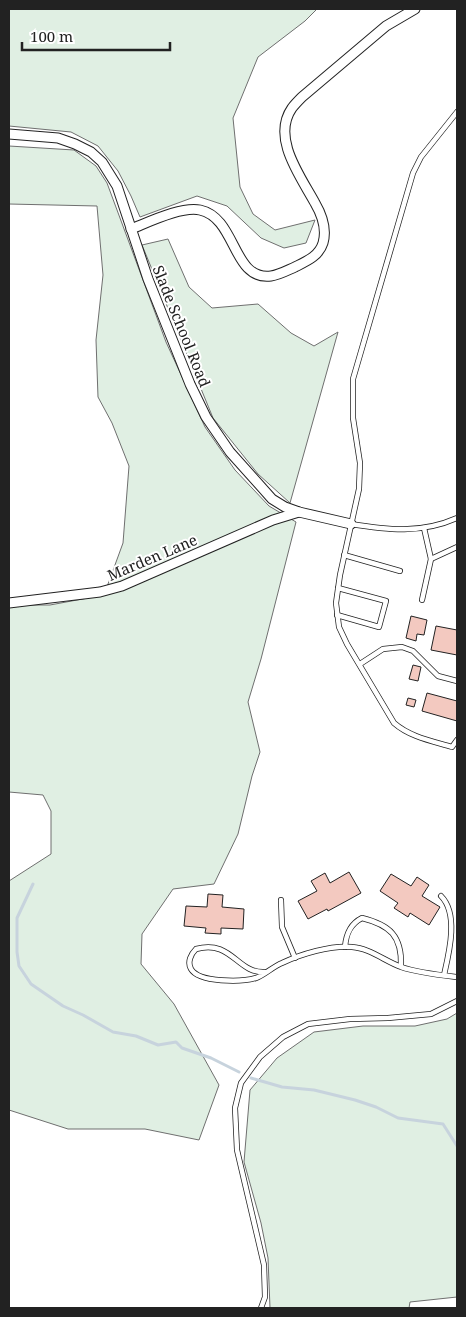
<svg xmlns="http://www.w3.org/2000/svg" width="466" height="1317" font-family="'Noto Serif',serif">
	<style>
		.green { fill: #e0efe3; stroke: #6f6f6f }
		.lines { fill: none; stroke-linecap: round; stroke-linejoin: round }
		.stream { stroke: #c7d3dd; stroke-width: 3 }
		.building { fill: #f3c9c0; stroke: #222 }
		.service-casing { stroke: #222; stroke-width: 6 }
		.minor-casing { stroke: #222; stroke-width: 11 }
		.service { stroke: #fff; stroke-width: 4.5 }
		.minor { stroke: #fff; stroke-width: 9 }
		.labels { text-anchor: middle; dominant-baseline: central; stroke-width: 4; stroke-linejoin: round; paint-order: stroke }
		.street-label { font-size: 15px; fill: #222; stroke: #fff }
	</style>
	<rect width="100%" height="100%" fill="#fff"/>
	<g class="green">
		<path d="M9,9H317L305,21L258,57L233,118L240,187L253,214L275,230L315,220L306,243L284,248L261,238L227,206L197,196L140,217L131,196L118,171L98,146L71,132L9,126Z"/>
		<path d="M9,146L74,150L96,166L107,183L166,342L205,427L235,470L269,506L296,522L261,659L248,702L260,752L252,776L238,834L214,884L173,889L142,934L141,964L174,1004L219,1085L199,1140L145,1129H68L9,1110V881L51,854V811L43,795L9,792V605H50L104,595L123,543L129,466L112,423L98,397L96,340L103,275L97,206L9,204Z"/>
		<path d="M168,239L189,287L212,308L258,304L291,333L314,346L338,332L290,503L258,474L213,418L142,245Z"/>
		<path d="M457,1013V1297L410,1302L409,1308H270L268,1258L261,1223L244,1162L250,1090L277,1058L314,1032L363,1026H415L447,1019Z"/>
	</g>
	<g class="lines">
		<g class="stream">
			<path d="M33,884L17,918V952L19,966L31,984L63,1006L83,1015L113,1032L136,1036L158,1045L176,1042L182,1048L211,1058L239,1072"/>
			<path d="M251,1078L282,1087L314,1090L355,1100L376,1107L398,1118L443,1124L457,1146"/>
		</g>
	</g>
	<g class="building">
		<path d="M411,616L427,620L424,635L417,634L416,641L406,638Z"/>
		<path d="M436,626L457,630V655L431,650Z"/>
		<path d="M413,665L421,667L418,681L409,679Z"/>
		<path d="M427,693L457,701V721L422,711Z"/>
		<path d="M408,698L416,700L414,707L406,705Z"/>
		<path d="M349,872L361,893L328,911L327,909L308,919L298,901L317,891L311,881L325,873L330,883Z"/>
		<path d="M391,874L411,886L417,877L429,885L422,896L440,907L429,925L410,913L408,917L394,908L398,903L380,891Z"/>
		<path d="M208,894L223,895L222,907L244,909L243,929L221,928V934L205,933L206,928L184,926L186,906L207,907Z"/>
	</g>
	<g class="lines">
		<defs>
			<g id="service">
				<path d="M457,112L421,157L413,173L353,379V418L360,463L359,489L340,575L336,603L339,627L347,644L394,723C410,737 432,741 452,747L457,740"/>
				<path d="M351,524C388,530 421,534 457,518"/>
				<path d="M344,555L400,571"/>
				<path d="M431,559L457,547"/>
				<path d="M422,600L431,559L424,528"/>
				<path d="M337,615L379,627L386,601L338,588"/>
				<path d="M360,664L383,649L402,647L413,651L438,676L457,681"/>
				<path d="M441,896C459,914 449,953 444,975"/>
				<path d="M281,900L282,927L295,958"/>
				<path d="M345,947C346,934 350,924 362,918C390,925 402,936 401,966"/>
				<path d="M265,972C237,974 232,939 196,949C191,954 187,962 191,969C199,983 242,982 256,978C263,976 274,966 282,963C301,954 331,945 352,947C369,948 385,961 401,967C419,973 439,975 457,977"/>
				<path d="M261,1308L265,1297L264,1265L237,1150L235,1108L241,1083L260,1057L283,1037L308,1024L350,1019L388,1018L431,1014L457,1001"/>
			</g>
			<g id="minor">
				<path d="M9,134L58,138L75,144L91,152L102,162L117,186L148,279L190,384L206,417L230,452L272,499L285,507L299,512L351,524"/>
				<path d="M131,229C149,222 182,206 200,210C237,218 232,281 271,276C279,275 288,270 295,267C307,261 319,256 323,243C327,229 322,215 315,203C301,177 271,138 292,108C295,104 299,100 302,97L386,26L415,9"/>
				<path d="M9,603L100,592L122,586L273,520L299,512"/>
			</g>
		</defs>
		<use href="#service" class="service-casing"/>
		<use href="#minor" class="minor-casing"/>
		<use href="#service" class="service"/>
		<use href="#minor" class="minor"/>
	</g>
	<g class="labels">
		<g class="street-label">
			<text transform="translate(182 326) rotate(68)">Slade School Road</text>
			<text transform="translate(152 557) rotate(-23)">Marden Lane</text>
		</g>
	</g>
	<rect width="466" height="1317" fill="none" stroke="#222222" stroke-width="20"/>
	<path d="M22 42v8h148v-8" fill="none" stroke="#222222" stroke-width="2.5"/>
	<text x="30" y="42" font-size="15" fill="#222222" stroke="#ffffff" stroke-width="4" paint-order="stroke">100 m</text>
</svg>
